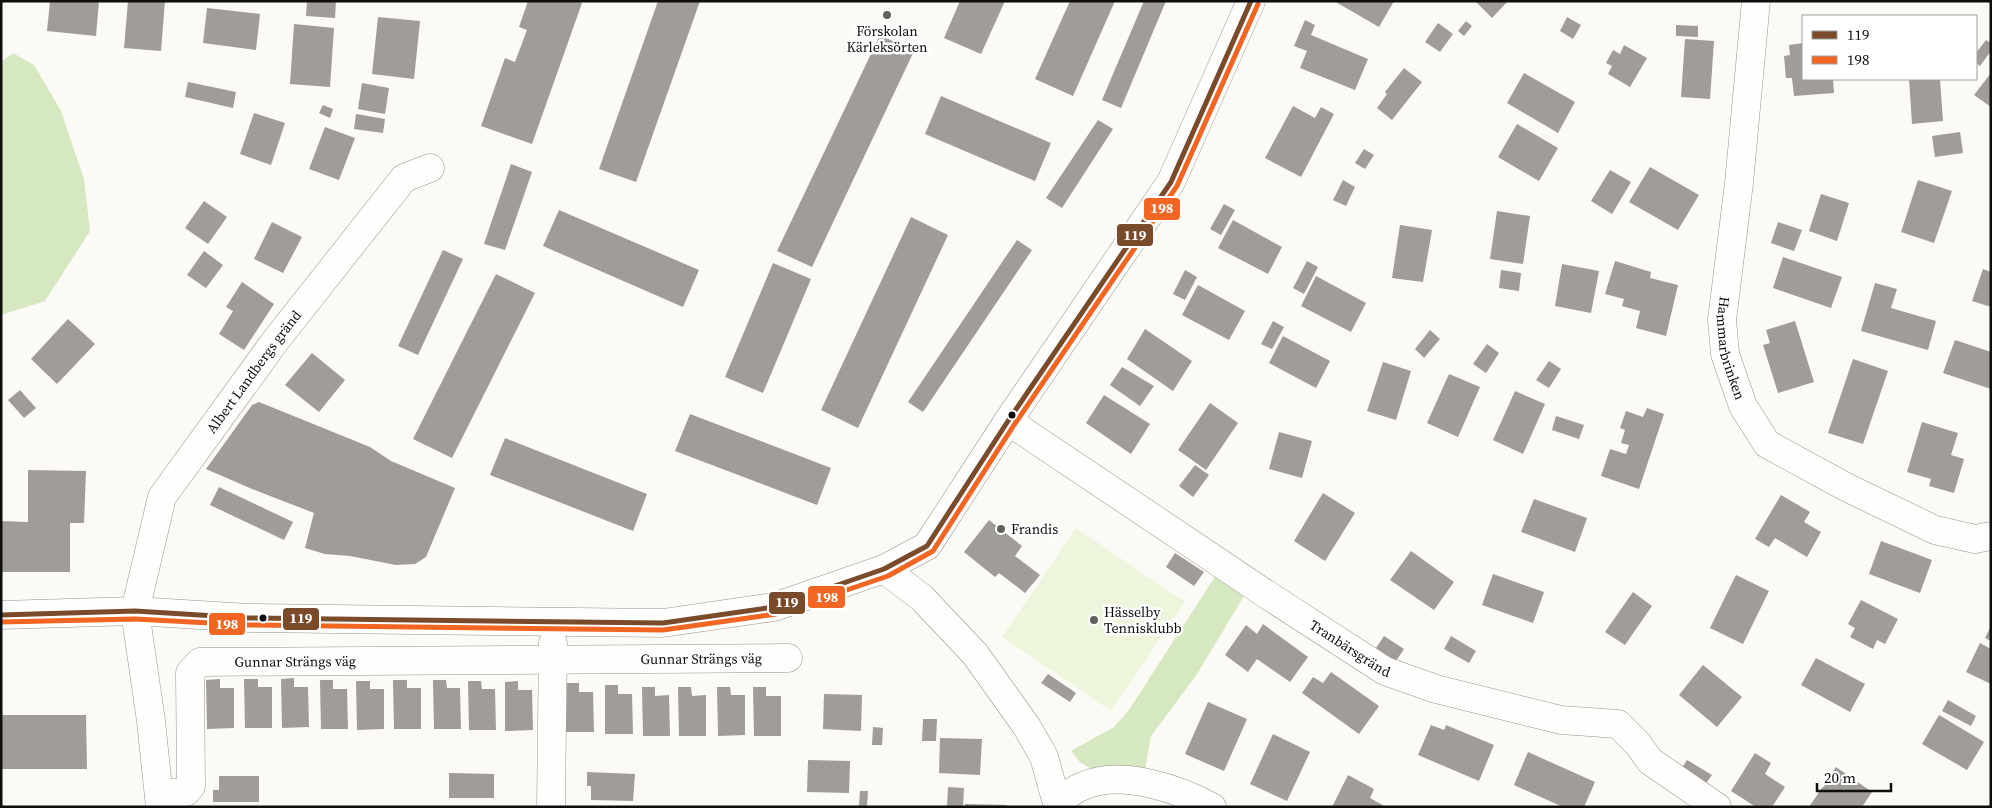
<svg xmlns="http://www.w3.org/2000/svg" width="1992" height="808" font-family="'Source Serif 4',serif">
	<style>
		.forest { fill: #d5e8c1 }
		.pitch { fill: #eef5dd }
		.building { fill: #9f9c99 }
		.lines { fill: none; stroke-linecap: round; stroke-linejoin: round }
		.street-casing { stroke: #959492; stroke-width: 29 }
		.street { stroke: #fffefd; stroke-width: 28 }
		.bus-1-casing { stroke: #fff; stroke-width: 9 }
		.bus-2-casing { stroke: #fff; stroke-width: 9 }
		.bus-1 { stroke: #7a4b2a; stroke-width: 5 }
		.bus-2 { stroke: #f26522; stroke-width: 5 }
		.poi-dot { fill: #61615e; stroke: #fff; stroke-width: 2 }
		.bus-dot { fill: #0e0e0e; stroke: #fff; stroke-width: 2 }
		.labels { text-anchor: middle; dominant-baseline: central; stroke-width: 5; stroke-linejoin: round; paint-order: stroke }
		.poi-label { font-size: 14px; fill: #0e0e0e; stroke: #fff; text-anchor: start }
		.street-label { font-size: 14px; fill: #0e0e0e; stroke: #fff }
		.line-badge { stroke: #fff; stroke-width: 2 }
		.badge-label { font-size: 14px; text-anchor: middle; font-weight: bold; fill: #fff }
	</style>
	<rect width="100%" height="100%" fill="#fcfaf4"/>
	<g class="forest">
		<path d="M13,53L34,65L61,111L84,179L90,231L45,301L1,315V62Z"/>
		<path d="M1216,575L1244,596L1197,674L1151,736L1145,770L1090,768L1080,762L1071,751L1114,727L1129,710Z"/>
	</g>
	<path class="pitch" d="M1076,528L1185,602L1111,711L1002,637Z"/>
	<g class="building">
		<path d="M50,1H99L96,36L47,31Z"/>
		<path d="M128,1H165L161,51L124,48Z"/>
		<path d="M307,1H336L335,18L306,16Z"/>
		<path d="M528,1H576L582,3L532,144L481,126L505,58L515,62L527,30L519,27Z"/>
		<path d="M658,1H700L636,182L599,169Z"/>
		<path d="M960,1H1005L981,54L944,38Z"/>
		<path d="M1070,1H1115L1073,96L1035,79Z"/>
		<path d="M1144,1H1166L1121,108L1102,100Z"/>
		<path d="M1334,1H1394L1379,27Z"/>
		<path d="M1475,1H1508L1492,18Z"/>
		<path d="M207,8L260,14L256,50L203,43Z"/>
		<path d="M378,17L420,21L414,79L372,74Z"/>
		<path d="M1567,17L1581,25L1573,39L1560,31Z"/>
		<path d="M1305,20L1315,25L1311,35L1368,59L1355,90L1300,68L1307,51L1294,46Z"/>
		<path d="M1466,21L1472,26L1464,36L1458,31Z"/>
		<path d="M1438,23L1453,34L1440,52L1425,42Z"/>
		<path d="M294,24L334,28L330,87L290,84Z"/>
		<path d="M1676,25L1698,26V37L1676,36Z"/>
		<path d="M880,35L914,51L812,267L777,251Z"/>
		<path d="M1685,39L1714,41L1710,99L1681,97Z"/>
		<path d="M1986,40L1991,43V51L1980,66L1976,63V53Z"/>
		<path d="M1803,43V79H1833L1834,93L1794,96L1792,78H1786L1784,56L1790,55L1789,45Z"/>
		<path d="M1624,45L1647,58L1630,87L1608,74L1612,66L1606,63L1613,50L1620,54Z"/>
		<path d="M1404,68L1422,82L1392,120L1377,108L1387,94L1385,92Z"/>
		<path d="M1524,73L1575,102L1558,133L1507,103Z"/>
		<path d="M1991,73V107L1974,95Z"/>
		<path d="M1909,79H1940L1943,121L1912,124Z"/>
		<path d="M188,82L236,92L233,108L185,97Z"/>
		<path d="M362,83L389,88L385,114L358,109Z"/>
		<path d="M941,96L1051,143L1035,181L925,134Z"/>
		<path d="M323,105L333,109L330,118L319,113Z"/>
		<path d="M1293,106L1315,118L1321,107L1334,114L1301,177L1265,158Z"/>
		<path d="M254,113L285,123L271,165L240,154Z"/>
		<path d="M356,114L385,119L383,133L354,129Z"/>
		<path d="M1098,120L1113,129L1062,208L1046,198Z"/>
		<path d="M1517,124L1558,148L1539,181L1498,157Z"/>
		<path d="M325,127L355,138L339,180L309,169Z"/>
		<path d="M1960,132L1963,153L1935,157L1932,136Z"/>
		<path d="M1364,149L1374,155L1365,169L1355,163Z"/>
		<path d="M511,164L532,172L505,250L484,244Z"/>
		<path d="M1650,167L1699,195L1678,230L1629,202Z"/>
		<path d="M1610,170L1631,182L1612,214L1591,201Z"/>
		<path d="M1343,180L1355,187L1346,206L1333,200Z"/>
		<path d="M1918,180L1952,191L1934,243L1901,232Z"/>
		<path d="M1821,194L1849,203L1837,241L1809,231Z"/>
		<path d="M204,201L227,217L208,244L185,228Z"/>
		<path d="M1224,204L1235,210L1221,235L1210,229Z"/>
		<path d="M559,210L699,270L683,307L543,246Z"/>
		<path d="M1497,211L1530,216L1523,264L1490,259Z"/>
		<path d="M911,217L948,235L858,428L821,410Z"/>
		<path d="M1233,220L1282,247L1268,274L1218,248Z"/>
		<path d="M272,222L302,237L283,273L254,259Z"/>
		<path d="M1778,222L1802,230L1794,251L1771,243Z"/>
		<path d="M1400,225L1432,230L1423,282L1392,278Z"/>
		<path d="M1017,240L1032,250L923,412L908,402Z"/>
		<path d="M443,250L463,259L418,355L398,346Z"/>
		<path d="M204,251L223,265L206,288L187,275Z"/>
		<path d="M1783,257L1842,277L1831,308L1773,288Z"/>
		<path d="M1307,261L1318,267L1304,294L1293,288Z"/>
		<path d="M1615,261L1651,272L1650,278L1678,285L1666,336L1636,328L1640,311L1622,306L1624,299L1605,294Z"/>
		<path d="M773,263L811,279L763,393L725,377Z"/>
		<path d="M1562,264L1599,271L1591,313L1555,306Z"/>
		<path d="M1983,269L1991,272V307L1972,301Z"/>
		<path d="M1185,270L1197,277L1185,300L1173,294Z"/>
		<path d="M1501,270L1521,273L1519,291L1499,288Z"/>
		<path d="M496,274L535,293L452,458L413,439Z"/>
		<path d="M1316,276L1366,303L1351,332L1301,306Z"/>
		<path d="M242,282L274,304L244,350L219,334L233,311L226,307Z"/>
		<path d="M1875,283L1897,289L1891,308L1936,321L1928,350L1861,331Z"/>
		<path d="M1198,285L1245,311L1229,340L1182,315Z"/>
		<path d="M68,319L95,344L57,384L31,359Z"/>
		<path d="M1273,321L1284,327L1272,349L1261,344Z"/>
		<path d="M1795,321L1814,382L1778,393L1763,345L1770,343L1766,330Z"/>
		<path d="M1145,329L1192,361L1173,391L1127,359Z"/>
		<path d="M1430,330L1440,339L1424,358L1415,349Z"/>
		<path d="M1283,336L1330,361L1316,388L1269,363Z"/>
		<path d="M1955,340L1991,352V389L1943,373Z"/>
		<path d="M1487,344L1499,353L1486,373L1473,364Z"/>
		<path d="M312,353L345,380L319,412L285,385Z"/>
		<path d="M1853,359L1888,371L1863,444L1828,433Z"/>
		<path d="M1549,361L1561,369L1549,388L1536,380Z"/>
		<path d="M1383,362L1411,371L1396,420L1367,411Z"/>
		<path d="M1122,367L1154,386L1140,406L1110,385Z"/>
		<path d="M1449,374L1480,387L1458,437L1427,423Z"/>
		<path d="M20,390L36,408L24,418L8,400Z"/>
		<path d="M1515,391L1545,404L1523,454L1493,440Z"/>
		<path d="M1104,395L1150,424L1131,454L1086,423Z"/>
		<path d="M259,402L370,447L391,461L455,488L426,557L415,564L396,565L350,556L325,554L305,548L314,513L252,489L206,469L252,405Z"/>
		<path d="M1210,403L1238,423L1206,470L1178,450Z"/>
		<path d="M1647,408L1664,414L1639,489L1601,476L1610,449L1626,454L1629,445L1621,443L1625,430L1620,428L1626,411L1643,417Z"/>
		<path d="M690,414L831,468L817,505L675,451Z"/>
		<path d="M1556,416L1584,425L1579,439L1552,430Z"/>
		<path d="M1922,422L1958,433L1951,455L1964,459L1954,493L1929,486L1931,479L1907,472Z"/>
		<path d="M1279,432L1312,441L1302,478L1269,469Z"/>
		<path d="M505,438L647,494L633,531L490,475Z"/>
		<path d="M1195,465L1209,475L1193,497L1179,486Z"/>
		<path d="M28,470L86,471L84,523H70V572H1V521L28,522Z"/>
		<path d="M219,487L293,522L284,540L210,505Z"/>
		<path d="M1323,493L1355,513L1325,561L1294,541Z"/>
		<path d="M1781,495L1810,512L1804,522L1821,532L1807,557L1775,538L1769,547L1755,539Z"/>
		<path d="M1534,499L1587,518L1575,552L1521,532Z"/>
		<path d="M989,520L1022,546L1015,556L1040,575L1025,593L999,573L995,577L964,552Z"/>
		<path d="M1881,541L1932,560L1920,593L1869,574Z"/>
		<path d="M1411,551L1454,582L1434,610L1390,580Z"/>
		<path d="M1175,553L1204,572L1194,586L1166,567Z"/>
		<path d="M1493,574L1544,592L1533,623L1482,605Z"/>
		<path d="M1736,575L1769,591L1743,644L1710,628Z"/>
		<path d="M1633,592L1652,606L1625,645L1605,632Z"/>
		<path d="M1861,600L1898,619L1885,644L1877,640L1873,649L1850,637L1855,628L1848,624Z"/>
		<path d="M1263,624L1308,657L1290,682L1257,659L1248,672L1225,655L1246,625L1257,634Z"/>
		<path d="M1991,626V641L1985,638Z"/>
		<path d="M1384,636L1404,649L1396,661L1376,648Z"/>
		<path d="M1451,636L1476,651L1469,663L1444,649Z"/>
		<path d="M1980,643L1991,649V684L1966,672Z"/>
		<path d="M1816,658L1865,684L1850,712L1801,685Z"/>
		<path d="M1703,665L1742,697L1717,727L1679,695Z"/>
		<path d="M1331,672L1379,706L1359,734L1302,693L1313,677L1323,683Z"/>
		<path d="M1048,674L1076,693L1070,702L1041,683Z"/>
		<path d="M294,678V687H308L309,727L282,728L281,679Z"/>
		<path d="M220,679V688H234V728L207,729L206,680Z"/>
		<path d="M244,679H258V687H272V728H245Z"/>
		<path d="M320,680H333V689H347L348,729H321Z"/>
		<path d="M393,680H407V688H421V729H394Z"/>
		<path d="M433,680H446L447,688H460L461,729H434Z"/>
		<path d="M356,681H370V689H384V729L357,730Z"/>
		<path d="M468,681H481L482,689H495L496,730H469Z"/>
		<path d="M518,681V690H532L533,730L505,731V682Z"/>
		<path d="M566,683H579V692H593L594,732H566Z"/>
		<path d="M605,685H618V694H632L633,734H605Z"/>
		<path d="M642,687H655V696L669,695L670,736H643Z"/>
		<path d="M678,687H691L692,696L706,695V736H679Z"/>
		<path d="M717,687H730L731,695H745V735L718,736Z"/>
		<path d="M753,687H766V696H781V736H754Z"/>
		<path d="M824,694L862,695L861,731L823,729Z"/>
		<path d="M1948,700L1976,716L1971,726L1942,711Z"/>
		<path d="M1208,702L1247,719L1224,771L1185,754Z"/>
		<path d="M1,715H86L87,769H1Z"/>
		<path d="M1939,715L1984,742L1967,770L1922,744Z"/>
		<path d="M923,719H937L936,741H922Z"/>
		<path d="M1431,725L1444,730L1446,725L1494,745L1479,781L1418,755Z"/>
		<path d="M873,727L883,728L882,745H872Z"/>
		<path d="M1273,734L1310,752L1287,801L1250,784Z"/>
		<path d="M940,738L982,739L980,775L939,773Z"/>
		<path d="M1528,752L1595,782L1584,807H1563L1514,785Z"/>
		<path d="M1755,753L1771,763L1765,774L1785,787L1772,807H1756L1731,791Z"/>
		<path d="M808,760L850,761L849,793L807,792Z"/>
		<path d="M1687,760L1712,775L1702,789L1678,774Z"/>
		<path d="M1836,767L1872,792L1862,807H1809Z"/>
		<path d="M587,772L635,774L633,801L591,800V786H587Z"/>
		<path d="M449,773L494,774V798H449Z"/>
		<path d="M1348,775L1374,789L1370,798L1386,807H1332Z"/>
		<path d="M219,776H259V802H213V790H219Z"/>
		<path d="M948,787L964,788L963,807H947Z"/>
		<path d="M860,791H868L867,807H859Z"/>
		<path d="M965,804L1007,805V807H965Z"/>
	</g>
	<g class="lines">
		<defs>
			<g id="street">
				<path id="s1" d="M1756,1L1739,183L1722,320L1725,354L1743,406L1767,444L1846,487L1935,530L1975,539L1991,536"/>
				<path id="s2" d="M1008,421L1269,596L1385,671L1436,689L1561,720L1618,724L1638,744L1650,761L1717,807"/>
				<path d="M884,569L922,598L975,654L1027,727L1044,757L1058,807"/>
				<path d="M1,615L135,611L248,618L663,623L774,607L884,569L927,546L1008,421L1171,182L1251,1"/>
				<path id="s3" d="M159,794L186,792L191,786L190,673L200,662L788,658"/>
				<path d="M1057,802C1065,797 1074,789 1083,786C1122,769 1178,789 1212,807"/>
				<path id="s4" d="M160,807L151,721L135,611L162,497L276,340L404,178L430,168"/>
				<path d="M551,807L553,643"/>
			</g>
		</defs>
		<use href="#street" class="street-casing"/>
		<use href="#street" class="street"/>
		<defs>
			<path id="bus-1" d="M1,615L135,611L248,618L663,623L774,607L884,569L927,546L1008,421L1171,182L1251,1"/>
			<path id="bus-2" d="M1,622L135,619L248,625L663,630L776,614L888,576L933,551L1014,425L1177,186L1258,4"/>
		</defs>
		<use href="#bus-1" class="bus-1-casing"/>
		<use href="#bus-2" class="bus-2-casing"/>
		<use href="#bus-1" class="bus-1"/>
		<use href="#bus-2" class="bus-2"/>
	</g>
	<g class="poi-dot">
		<circle cx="887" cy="15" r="5"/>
		<circle cx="1001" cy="529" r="5"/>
		<circle cx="1094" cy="620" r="5"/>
	</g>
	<g class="bus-dot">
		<circle cx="1012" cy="415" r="4.5"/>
		<circle cx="263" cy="618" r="4.5"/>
	</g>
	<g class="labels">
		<g class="poi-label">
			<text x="887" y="31" text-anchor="middle">Förskolan<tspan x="887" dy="16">Kärleksörten</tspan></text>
			<text x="1011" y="529">Frandis</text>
			<text x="1104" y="612">Hässelby<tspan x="1104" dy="16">Tennisklubb</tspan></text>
		</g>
		<g class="street-label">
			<text stroke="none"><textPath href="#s1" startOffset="350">Hammarbrinken</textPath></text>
			<text stroke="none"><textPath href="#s4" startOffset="470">Albert Landbergs gränd</textPath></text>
			<text stroke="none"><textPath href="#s2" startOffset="411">Tranbärsgränd</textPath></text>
			<text stroke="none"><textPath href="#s3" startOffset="664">Gunnar Strängs väg</textPath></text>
			<text stroke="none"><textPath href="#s3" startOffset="258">Gunnar Strängs väg</textPath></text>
		</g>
	</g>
	<g class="line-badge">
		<rect x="1143" y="197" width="38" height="24" rx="5" fill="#f26522"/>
		<rect x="1116" y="223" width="38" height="24" rx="5" fill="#7a4b2a"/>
		<rect x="807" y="585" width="39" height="24" rx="5" fill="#f26522"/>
		<rect x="768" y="591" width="38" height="24" rx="5" fill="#7a4b2a"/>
		<rect x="282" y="607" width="38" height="24" rx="5" fill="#7a4b2a"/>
		<rect x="208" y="612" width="38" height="24" rx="5" fill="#f26522"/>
	</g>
	<g class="badge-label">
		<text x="1162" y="213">198</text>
		<text x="1135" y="240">119</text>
		<text x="827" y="602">198</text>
		<text x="787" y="607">119</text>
		<text x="301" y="623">119</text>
		<text x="227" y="629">198</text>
	</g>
	<rect width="1992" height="808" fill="none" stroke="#0e0e0e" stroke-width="5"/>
	<rect x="1802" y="15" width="175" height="65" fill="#ffffff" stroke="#9f9f9f"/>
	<rect x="1812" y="31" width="25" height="8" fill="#7a4b2a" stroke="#9f9f9f"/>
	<text x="1847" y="40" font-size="15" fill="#0e0e0e">119</text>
	<rect x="1812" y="56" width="25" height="8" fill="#f26522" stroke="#9f9f9f"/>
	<text x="1847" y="65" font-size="15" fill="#0e0e0e">198</text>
	<path d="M1817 783v8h74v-8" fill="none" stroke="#0e0e0e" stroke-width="2.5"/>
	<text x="1824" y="783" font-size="15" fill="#0e0e0e" stroke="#ffffff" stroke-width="4" paint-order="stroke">20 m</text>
</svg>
